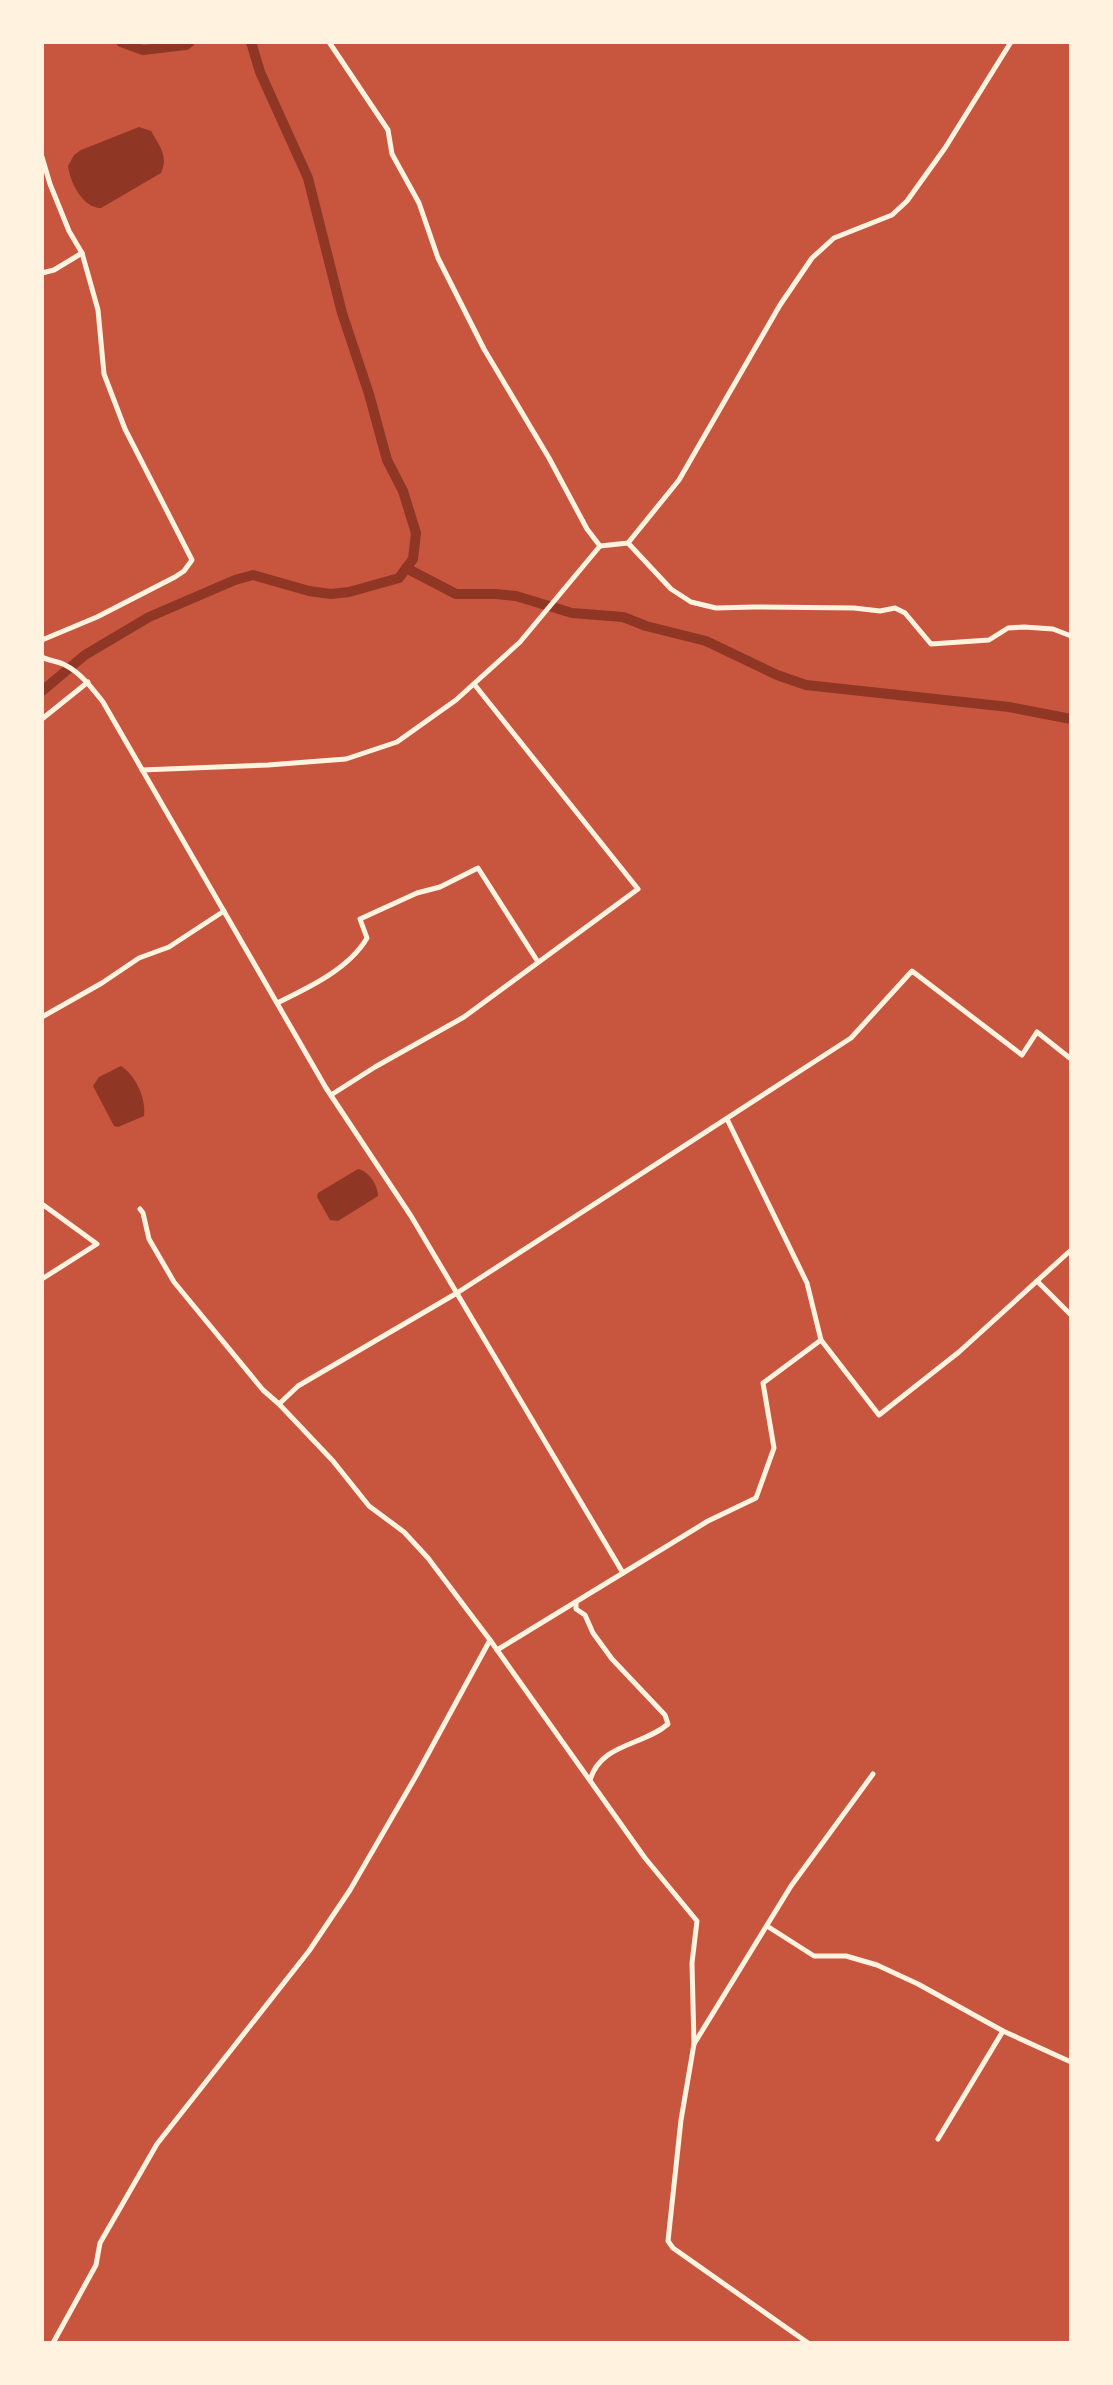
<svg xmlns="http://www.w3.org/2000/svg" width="1113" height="2385" font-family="Roboto,sans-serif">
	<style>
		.water { fill: #8f3625 }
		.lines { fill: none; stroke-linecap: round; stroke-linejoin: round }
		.canal { stroke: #8f3625; stroke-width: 10 }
		.minor { stroke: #fff3e0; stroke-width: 5 }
	</style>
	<rect width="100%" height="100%" fill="#c8553d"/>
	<g class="water">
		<path d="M139,127L151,131C159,145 169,157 161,173L101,208C82,208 70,181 68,166L74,155L81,150Z"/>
		<path d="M121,1066C136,1076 146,1098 144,1116L118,1127L114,1126L93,1086L99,1077Z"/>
		<path d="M358,1169C369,1171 378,1186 378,1196L338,1221L330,1220L317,1197L318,1193Z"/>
	</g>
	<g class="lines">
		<g class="canal">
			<path d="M121,42L143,50L186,45L190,42"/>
			<path d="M406,568L456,594H496L516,596L572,613L623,617L646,626L706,641L777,675L806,685L1009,707L1071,719"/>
			<path d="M42,691L85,655L149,617L235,580L253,575L309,591L331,594L349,592L399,578L413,559L416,533L403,491L387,460L369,394L342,313L308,178L260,72L251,42"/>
		</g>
		<g class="minor">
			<path d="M329,42L388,130L392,154L419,203L438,258L484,349L549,458L587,529L600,546L628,543L679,480L780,305L812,258L834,238L892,215L907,201L945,148L1011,42"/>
			<path d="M42,157L50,184L69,231L82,253L98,310L104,374L125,429L192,560L184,571L175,577L97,617L42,640"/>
			<path d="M42,273L54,270L82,253"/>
			<path d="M628,543L671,589L691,602L716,608L754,607L854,608L880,611L895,608L905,613L931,644L989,640L1008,628L1024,627L1053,629L1071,636"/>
			<path d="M42,657C49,661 58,661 65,665C81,673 92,688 103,702L326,1088L411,1216L623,1573L708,1521L756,1498L774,1448L763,1383L821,1340L879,1415L959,1352L1071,1250"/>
			<path d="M42,719L88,682"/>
			<path d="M142,770L268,765L346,759L397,742L456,700L520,642L600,546"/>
			<path d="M277,1003C308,988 349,969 367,938L360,919L417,893L440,887L478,868L538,962"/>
			<path d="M42,1017L102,983L139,958L169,947L224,911"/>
			<path d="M331,1095L375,1067L464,1017L638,889L474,684"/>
			<path d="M727,1119L807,1283L821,1340"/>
			<path d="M42,1204L97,1244L42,1279"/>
			<path d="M140,1209L143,1213L149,1239L174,1282L263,1390L279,1404"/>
			<path d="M1037,1281L1071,1315"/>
			<path d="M576,1602V1609L585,1615L593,1633L612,1659L665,1715L668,1724C643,1746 601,1743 590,1780"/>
			<path d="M497,1650L623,1573"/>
			<path d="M767,1926L814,1956H846L877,1965L918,1984L1003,2031"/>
			<path d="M694,2044L791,1886L873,1774"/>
			<path d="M938,2139L1003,2031L1071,2062"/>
			<path d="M53,2343L96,2265L100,2243L157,2144L309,1951L350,1890L416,1776L490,1640"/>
			<path d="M808,2343L673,2248L668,2241L681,2120L694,2044L692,1963L697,1921L645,1858L490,1640L428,1558L404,1532L369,1506L333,1461L279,1404L298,1386L457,1293L851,1038L912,971L1022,1055L1037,1032L1071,1059"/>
		</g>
	</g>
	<rect width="1113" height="2385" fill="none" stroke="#fff3e0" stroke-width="88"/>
</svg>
